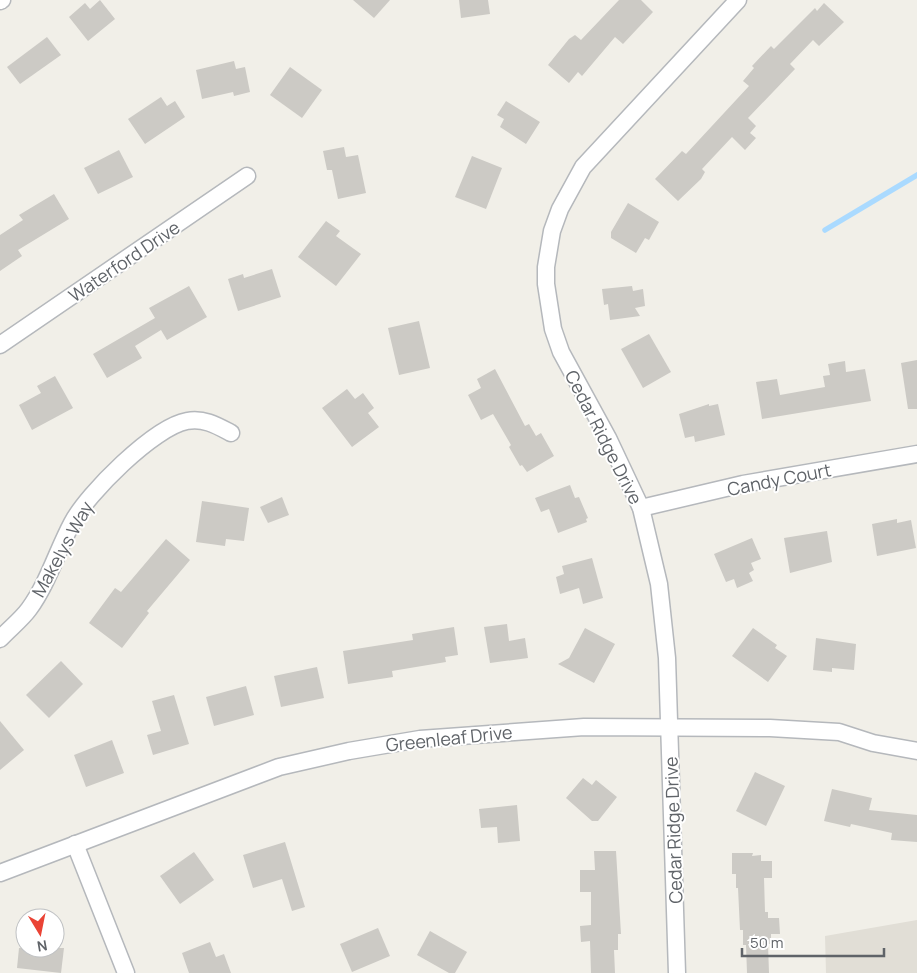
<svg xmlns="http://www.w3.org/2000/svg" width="917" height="973" font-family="Manrope,sans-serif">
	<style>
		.education { fill: #e1ded6 }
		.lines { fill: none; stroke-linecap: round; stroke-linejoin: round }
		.stream { stroke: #aadaff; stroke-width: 5.5 }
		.building { fill: #cccac5 }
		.minor-casing { stroke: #b5b8bc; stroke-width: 19 }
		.minor { stroke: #fff; stroke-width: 16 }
		.labels { text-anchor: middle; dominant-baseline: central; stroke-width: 4; stroke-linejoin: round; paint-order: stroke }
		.street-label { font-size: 18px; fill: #5f6368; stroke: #fff }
	</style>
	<rect width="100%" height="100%" fill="#f1efe8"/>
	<path class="education" d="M917,920V973H826L825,936Z"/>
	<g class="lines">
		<path class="stream" d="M825,230L917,175"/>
	</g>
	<g class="building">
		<path d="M100,0L115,19L88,41L69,17L85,3L90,9Z"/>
		<path d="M353,0H390L374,18Z"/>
		<path d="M459,0H488L490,14L461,18Z"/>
		<path d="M619,0H641L653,12L623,44L615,37L582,76L578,72L569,83L548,65L569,39L575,35L581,40Z"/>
		<path d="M824,3L844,22L819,46L813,40L790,64L795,69L748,118L756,126L750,133L756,138L745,150L732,137L702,169L705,172L701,179L678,201L655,179L682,151L686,154L749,86L743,81L754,68L752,66L771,46L774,49L815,8L817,11Z"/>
		<path d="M47,37L61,55L20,84L7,67Z"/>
		<path d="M234,61L236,69L245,67L250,92L234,96L233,92L202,99L196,70Z"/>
		<path d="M290,67L322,90L302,118L270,95Z"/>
		<path d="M161,97L167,106L175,101L185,117L145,144L128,119Z"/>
		<path d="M506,101L540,122L526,144L500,127L504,119L497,115Z"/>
		<path d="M344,147L346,157L358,155L366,193L338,199L332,170H327L323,151Z"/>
		<path d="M119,150L133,177L98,194L84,168Z"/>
		<path d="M472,156L502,168L486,209L455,197Z"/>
		<path d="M54,194L69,219L18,250L22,256L0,271V235L23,220L19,215Z"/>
		<path d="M628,203L659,222L649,240L645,238L636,253L611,238V232Z"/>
		<path d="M326,221L340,231L336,236L361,254L336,286L298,257Z"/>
		<path d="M272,269L281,297L238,311L228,279L243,274L244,278Z"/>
		<path d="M189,286L207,317L167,340L161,330L135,346L142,358L107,378L93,354L155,318L149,308Z"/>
		<path d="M632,286L633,291L643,289L645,306L635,308L640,316L610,320L608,304L604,305L602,289Z"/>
		<path d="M419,321L430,368L399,375L388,328Z"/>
		<path d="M649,334L671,372L643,388L621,349Z"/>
		<path d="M917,360V409H908L901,363Z"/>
		<path d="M845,361L846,372L865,369L871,401L762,419L756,382L777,379L780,395L825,387L823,376L830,375L828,364Z"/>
		<path d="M495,369L525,426L529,424L536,436L541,433L554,456L527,472L522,465L520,466L509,447L511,445L493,414L481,420L468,395L481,388L477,379Z"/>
		<path d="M55,376L73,408L32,430L19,405L41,393L37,386Z"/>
		<path d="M347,389L355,399L363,393L374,408L368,413L379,427L352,447L322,408Z"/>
		<path d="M709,404V406L718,404L725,435L695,442L694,436L685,438L679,414Z"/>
		<path d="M570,485L575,498L579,497L588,518L586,519L587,522L558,533L549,509L541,512L535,498Z"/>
		<path d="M282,497L289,515L268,523L260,507Z"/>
		<path d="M202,501L249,508L244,541L226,539L225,546L196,542Z"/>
		<path d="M897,519V523L911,520L916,548L877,556L872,524Z"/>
		<path d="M827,531L832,562L790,573L784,538Z"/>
		<path d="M752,538L761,559L751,563L754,570L749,573L753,581L737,588L734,579L726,582L714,554Z"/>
		<path d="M166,539L190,560L147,611L149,613L122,648L89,623L115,588L121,592Z"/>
		<path d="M592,558L603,598L583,604L579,588L560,594L556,577L564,574L562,566Z"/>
		<path d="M507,624L509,641L525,638L528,658L490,663L484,627Z"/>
		<path d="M454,627L458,655L445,657L446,662L392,671L393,677L348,684L343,651L413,640L412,634Z"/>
		<path d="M585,628L615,644L594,683L558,664L569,658Z"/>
		<path d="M753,628L777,645L775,648L787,656L768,682L732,656Z"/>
		<path d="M816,638L856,644L854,670L832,668V672L813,670Z"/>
		<path d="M61,661L83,684L49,718L26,695Z"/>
		<path d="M317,667L324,698L281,707L274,676Z"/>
		<path d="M246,686L254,715L214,726L206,697Z"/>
		<path d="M174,695L189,744L153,755L147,735L161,731L152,701Z"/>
		<path d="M0,721L24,750L0,770Z"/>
		<path d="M112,740L124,773L86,787L74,755Z"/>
		<path d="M755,772L785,786L766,826L736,811Z"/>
		<path d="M583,778L592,785L596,780L617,797L598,821H592L566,798Z"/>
		<path d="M832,789L872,798L869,810L917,815V842L891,840L892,833L851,824L850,827L824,821Z"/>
		<path d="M517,805L520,841L498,843L497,827L481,828L479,809Z"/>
		<path d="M285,842L305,907L292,911L282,879L253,888L243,855Z"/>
		<path d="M594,851H616L621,934H618V950H614L615,973H591L590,941L581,942L580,926L591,925V892H580V870H595Z"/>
		<path d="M194,852L214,880L180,904L160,876Z"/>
		<path d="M732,853H753L752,856L761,855V861H772V878H764L765,912H768V918H779L780,934H771V944H768L769,973H747L746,945H743V930H740L738,888H736V874H732Z"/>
		<path d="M378,928L390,956L352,972L340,944Z"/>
		<path d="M430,931L467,952L455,973H449L417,955Z"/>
		<path d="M210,942L216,957L224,954L231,973H189L182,953Z"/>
		<path d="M19,948H64L61,973L17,968Z"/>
	</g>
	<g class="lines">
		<defs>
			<g id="minor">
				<path d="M0,1L2,0"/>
				<path d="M0,345L247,176"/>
				<path d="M641,508L743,484L917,454"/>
				<path d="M0,639C9,629 21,620 29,609C48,583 57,551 72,523C87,494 154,427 187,421C204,418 216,425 231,433"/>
				<path d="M75,844L126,973"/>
				<path d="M0,873L279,767L349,751L420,739L584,727L770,728L839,732L873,743L917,751"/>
				<path d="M677,973L667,658L659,584L641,508L608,438L561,352L553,329L546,284V267L552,231L560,209L583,167L738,0"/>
			</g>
		</defs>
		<use href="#minor" class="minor-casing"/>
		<use href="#minor" class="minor"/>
	</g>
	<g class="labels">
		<g class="street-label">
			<text transform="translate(124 261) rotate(-34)">Waterford Drive</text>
			<text transform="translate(604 437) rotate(63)">Cedar Ridge Drive</text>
			<text transform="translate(779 479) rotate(-11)">Candy Court</text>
			<text transform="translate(62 549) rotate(-61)">Makelys Way</text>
			<text transform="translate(449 738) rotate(-6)">Greenleaf Drive</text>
			<text transform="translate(673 830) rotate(-92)">Cedar Ridge Drive</text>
		</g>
	</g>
	<g transform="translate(40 933) rotate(170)"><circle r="24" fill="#ffffff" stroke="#bfc1c3"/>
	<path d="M0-4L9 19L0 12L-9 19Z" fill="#ea4335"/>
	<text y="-8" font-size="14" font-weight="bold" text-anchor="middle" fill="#5f6368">N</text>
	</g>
	<path d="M742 948v8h142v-8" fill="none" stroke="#5f6368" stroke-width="2.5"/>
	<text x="750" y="948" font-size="15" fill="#5f6368" stroke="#ffffff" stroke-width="4" paint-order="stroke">50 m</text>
</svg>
